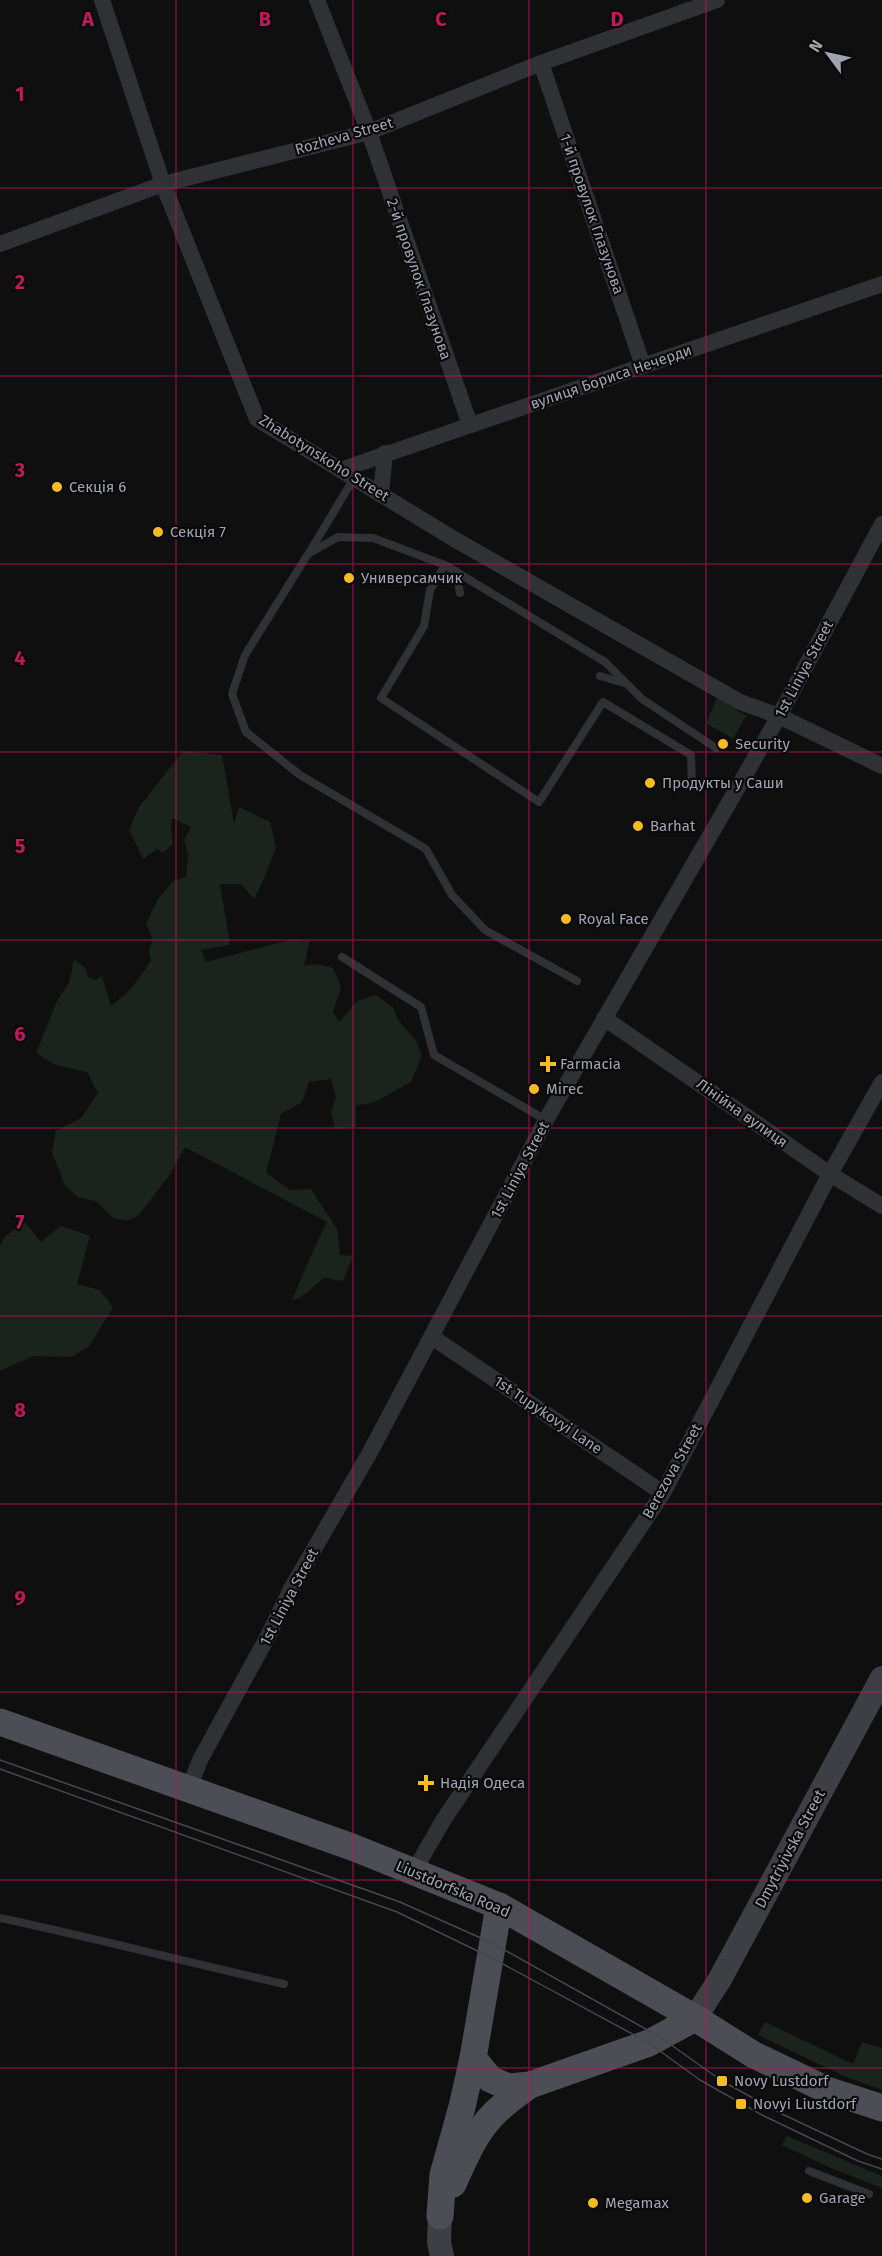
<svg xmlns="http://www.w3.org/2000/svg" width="882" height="2256" font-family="'Fira Sans',sans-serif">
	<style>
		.green { fill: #1b231d }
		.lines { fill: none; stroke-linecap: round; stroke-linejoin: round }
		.lane { stroke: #303135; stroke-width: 8 }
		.street { stroke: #303135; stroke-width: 16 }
		.secondary { stroke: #3e3f45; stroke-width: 24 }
		.primary { stroke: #4c4d55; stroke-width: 27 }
		.tram { stroke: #47484f; stroke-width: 1.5 }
		.grid { fill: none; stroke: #c2185b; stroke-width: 1.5; stroke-opacity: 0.55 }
		.poi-dot { fill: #f6bb22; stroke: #0a0a0b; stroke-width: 2 }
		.labels { text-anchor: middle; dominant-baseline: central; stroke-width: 4.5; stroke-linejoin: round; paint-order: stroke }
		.street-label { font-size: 15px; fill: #a0a4b2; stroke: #0a0a0b }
		.poi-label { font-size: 15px; fill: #a0a4b2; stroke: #0a0a0b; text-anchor: start }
		.grid-label { font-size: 20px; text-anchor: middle; font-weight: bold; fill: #c2185b; stroke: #0a0a0b; stroke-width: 4.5; stroke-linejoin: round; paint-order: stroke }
	</style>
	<rect width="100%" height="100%" fill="#0f0f10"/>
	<g class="green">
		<path d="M717,698L746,716L733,739L706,723Z"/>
		<path d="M183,751L222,755L234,824L239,807L270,822L276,848L264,879L254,899L241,884H220L230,945L201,950L206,962L293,939L310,941L304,966L317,964L333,968L341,987L333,1012L339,1022L357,1001L376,995L393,1007L398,1020L416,1040L422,1056L411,1082L373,1103L356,1105V1127L335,1129L331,1113L336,1097L331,1079L309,1082L302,1102L281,1114L266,1173L290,1190L311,1189L337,1229L340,1255L353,1256L343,1281L324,1278L300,1298L292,1300L313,1251L327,1222L185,1147L169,1176L138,1216L126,1221L113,1218L96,1201L78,1197L65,1186L52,1152L56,1131L81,1118L98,1093L87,1072L56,1065L36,1053L57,1001L69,983L74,960L84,967L89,978L95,980L102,976L111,1006L130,990L151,961L149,949L153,940L146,924L158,899L173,881L186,877L188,854L184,840L191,827L172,818L171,829L173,844L163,853L157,849L143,859L129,830L139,807Z"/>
		<path d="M25,1222L41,1242L61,1226L90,1236L77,1284L100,1290L113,1308L89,1346L72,1357L33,1356L0,1371V1246L5,1236Z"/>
		<path d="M765,2022L853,2064L862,2042L882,2048V2090L844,2076L758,2035Z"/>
		<path d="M787,2136L882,2176V2188L831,2168L782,2145Z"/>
	</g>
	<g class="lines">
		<g class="lane">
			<path d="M309,553L354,478"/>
			<path d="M445,565L430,590L424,626L381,698L539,802L603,702L691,755L692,787"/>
			<path d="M456,571L460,593"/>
			<path d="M600,676L624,683"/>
			<path d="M342,957L421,1007L434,1055L546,1120"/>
			<path d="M577,981L485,930L452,895L426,849L300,775L246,732L232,694L245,655L308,554L338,537L373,538L445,565L605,662L642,699L716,748"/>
			<path d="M0,1918C95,1938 189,1963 284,1984"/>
			<path d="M809,2171L869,2194"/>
		</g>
		<g class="street">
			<path d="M102,0L163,184L257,419L454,539L740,702L779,716L882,766"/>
			<path d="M317,0L369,132L470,425"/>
			<path d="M541,63L643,366"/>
			<path d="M0,244L163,184L369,132L541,63L717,0"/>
			<path d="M340,470L882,284"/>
			<path d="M381,495L385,453"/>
			<path d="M604,1018L830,1174L882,1206"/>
			<path d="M432,1337L663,1493"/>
			<path d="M188,1790L200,1760L268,1636L291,1589L369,1454L546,1120L779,716L882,524"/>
			<path d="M414,1871L444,1819L663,1493L830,1174L882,1082"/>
		</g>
		<g class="secondary">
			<path d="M695,2018L720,1979L882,1678"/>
			<path d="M440,2216L439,2242L442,2256"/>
		</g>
		<g class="primary">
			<path d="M0,1722L352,1847L499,1906L695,2018L754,2055L827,2090L882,2108"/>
			<path d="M473,2058L490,2079L508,2087L530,2085L649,2043L695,2018"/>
			<path d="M453,2184C463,2162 473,2137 490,2118C501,2105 516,2095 530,2085"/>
			<path d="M440,2216L443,2175L462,2107L473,2058L499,1906"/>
		</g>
		<g class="tram">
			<path d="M0,1760L400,1902L492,1943L660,2037L722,2081L782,2114L867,2154L882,2159"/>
			<path d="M0,1769L397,1912L490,1957L649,2043L700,2080L764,2116L858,2161L882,2169"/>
		</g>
	</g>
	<path class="grid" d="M176,0V2256M353,0V2256M529,0V2256M706,0V2256M0,188H882M0,376H882M0,564H882M0,752H882M0,940H882M0,1128H882M0,1316H882M0,1504H882M0,1692H882M0,1880H882M0,2068H882"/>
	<g class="poi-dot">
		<circle cx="57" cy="487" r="6"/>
		<circle cx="158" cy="532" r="6"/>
		<circle cx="349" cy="578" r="6"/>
		<circle cx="723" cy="744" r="6"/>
		<circle cx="650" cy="783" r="6"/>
		<circle cx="638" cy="826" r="6"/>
		<circle cx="566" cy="919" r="6"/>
		<path d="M545 1055h6v6h6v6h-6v6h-6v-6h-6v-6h6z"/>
		<circle cx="534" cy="1089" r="6"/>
		<path d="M423 1774h6v6h6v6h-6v6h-6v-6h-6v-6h6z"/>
		<rect x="716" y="2075" width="12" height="12" rx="3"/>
		<rect x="735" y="2098" width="12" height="12" rx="3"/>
		<circle cx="807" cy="2198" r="6"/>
		<circle cx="593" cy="2203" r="6"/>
	</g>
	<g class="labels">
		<g class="street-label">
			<text transform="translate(344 136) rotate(-16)">Rozheva Street</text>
			<text transform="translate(592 214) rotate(71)">1-й провулок Глазунова</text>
			<text transform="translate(419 279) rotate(71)">2-й провулок Глазунова</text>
			<text transform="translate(611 377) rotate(-19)">вулиця Бориса Нечерди</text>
			<text transform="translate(324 458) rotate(32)">Zhabotynskoho Street</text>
			<text transform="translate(804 669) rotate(-62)">1st Liniya Street</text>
			<text transform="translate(742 1113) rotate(35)">Лінійна вулиця</text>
			<text transform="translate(520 1170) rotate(-62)">1st Liniya Street</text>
			<text transform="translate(548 1415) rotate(34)">1st Tupykovyi Lane</text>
			<text transform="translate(672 1471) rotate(-61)">Berezova Street</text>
			<text transform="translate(289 1597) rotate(-62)">1st Liniya Street</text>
			<text transform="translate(790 1849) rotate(-62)">Dmytriyivska Street</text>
			<text transform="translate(453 1889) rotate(23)">Liustdorfska Road</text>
		</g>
		<g class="poi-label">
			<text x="69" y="487">Секція 6</text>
			<text x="170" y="532">Секція 7</text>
			<text x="361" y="578">Универсамчик</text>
			<text x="735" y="744">Security</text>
			<text x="662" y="783">Продукты у Саши</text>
			<text x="650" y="826">Barhat</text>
			<text x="578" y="919">Royal Face</text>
			<text x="560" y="1064">Farmacia</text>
			<text x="546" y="1089">Мігес</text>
			<text x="440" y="1783">Надія Одеса</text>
			<text x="734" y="2081">Novy Lustdorf</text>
			<text x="753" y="2104">Novyi Liustdorf</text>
			<text x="819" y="2198">Garage</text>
			<text x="605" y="2203">Megamax</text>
		</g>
	</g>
	<g class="grid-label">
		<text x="88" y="26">A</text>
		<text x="265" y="26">B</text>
		<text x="441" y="26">C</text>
		<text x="617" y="26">D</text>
		<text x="20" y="101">1</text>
		<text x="20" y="289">2</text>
		<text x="20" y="477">3</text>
		<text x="20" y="665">4</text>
		<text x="20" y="853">5</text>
		<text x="20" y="1041">6</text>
		<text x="20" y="1229">7</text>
		<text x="20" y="1417">8</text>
		<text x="20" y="1605">9</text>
	</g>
	<g transform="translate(828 54) rotate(303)" stroke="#0a0a0b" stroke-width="4.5" paint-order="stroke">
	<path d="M0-4.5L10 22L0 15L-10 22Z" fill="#a0a4b2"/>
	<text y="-9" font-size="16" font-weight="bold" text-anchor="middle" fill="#a0a4b2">N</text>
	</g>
</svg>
